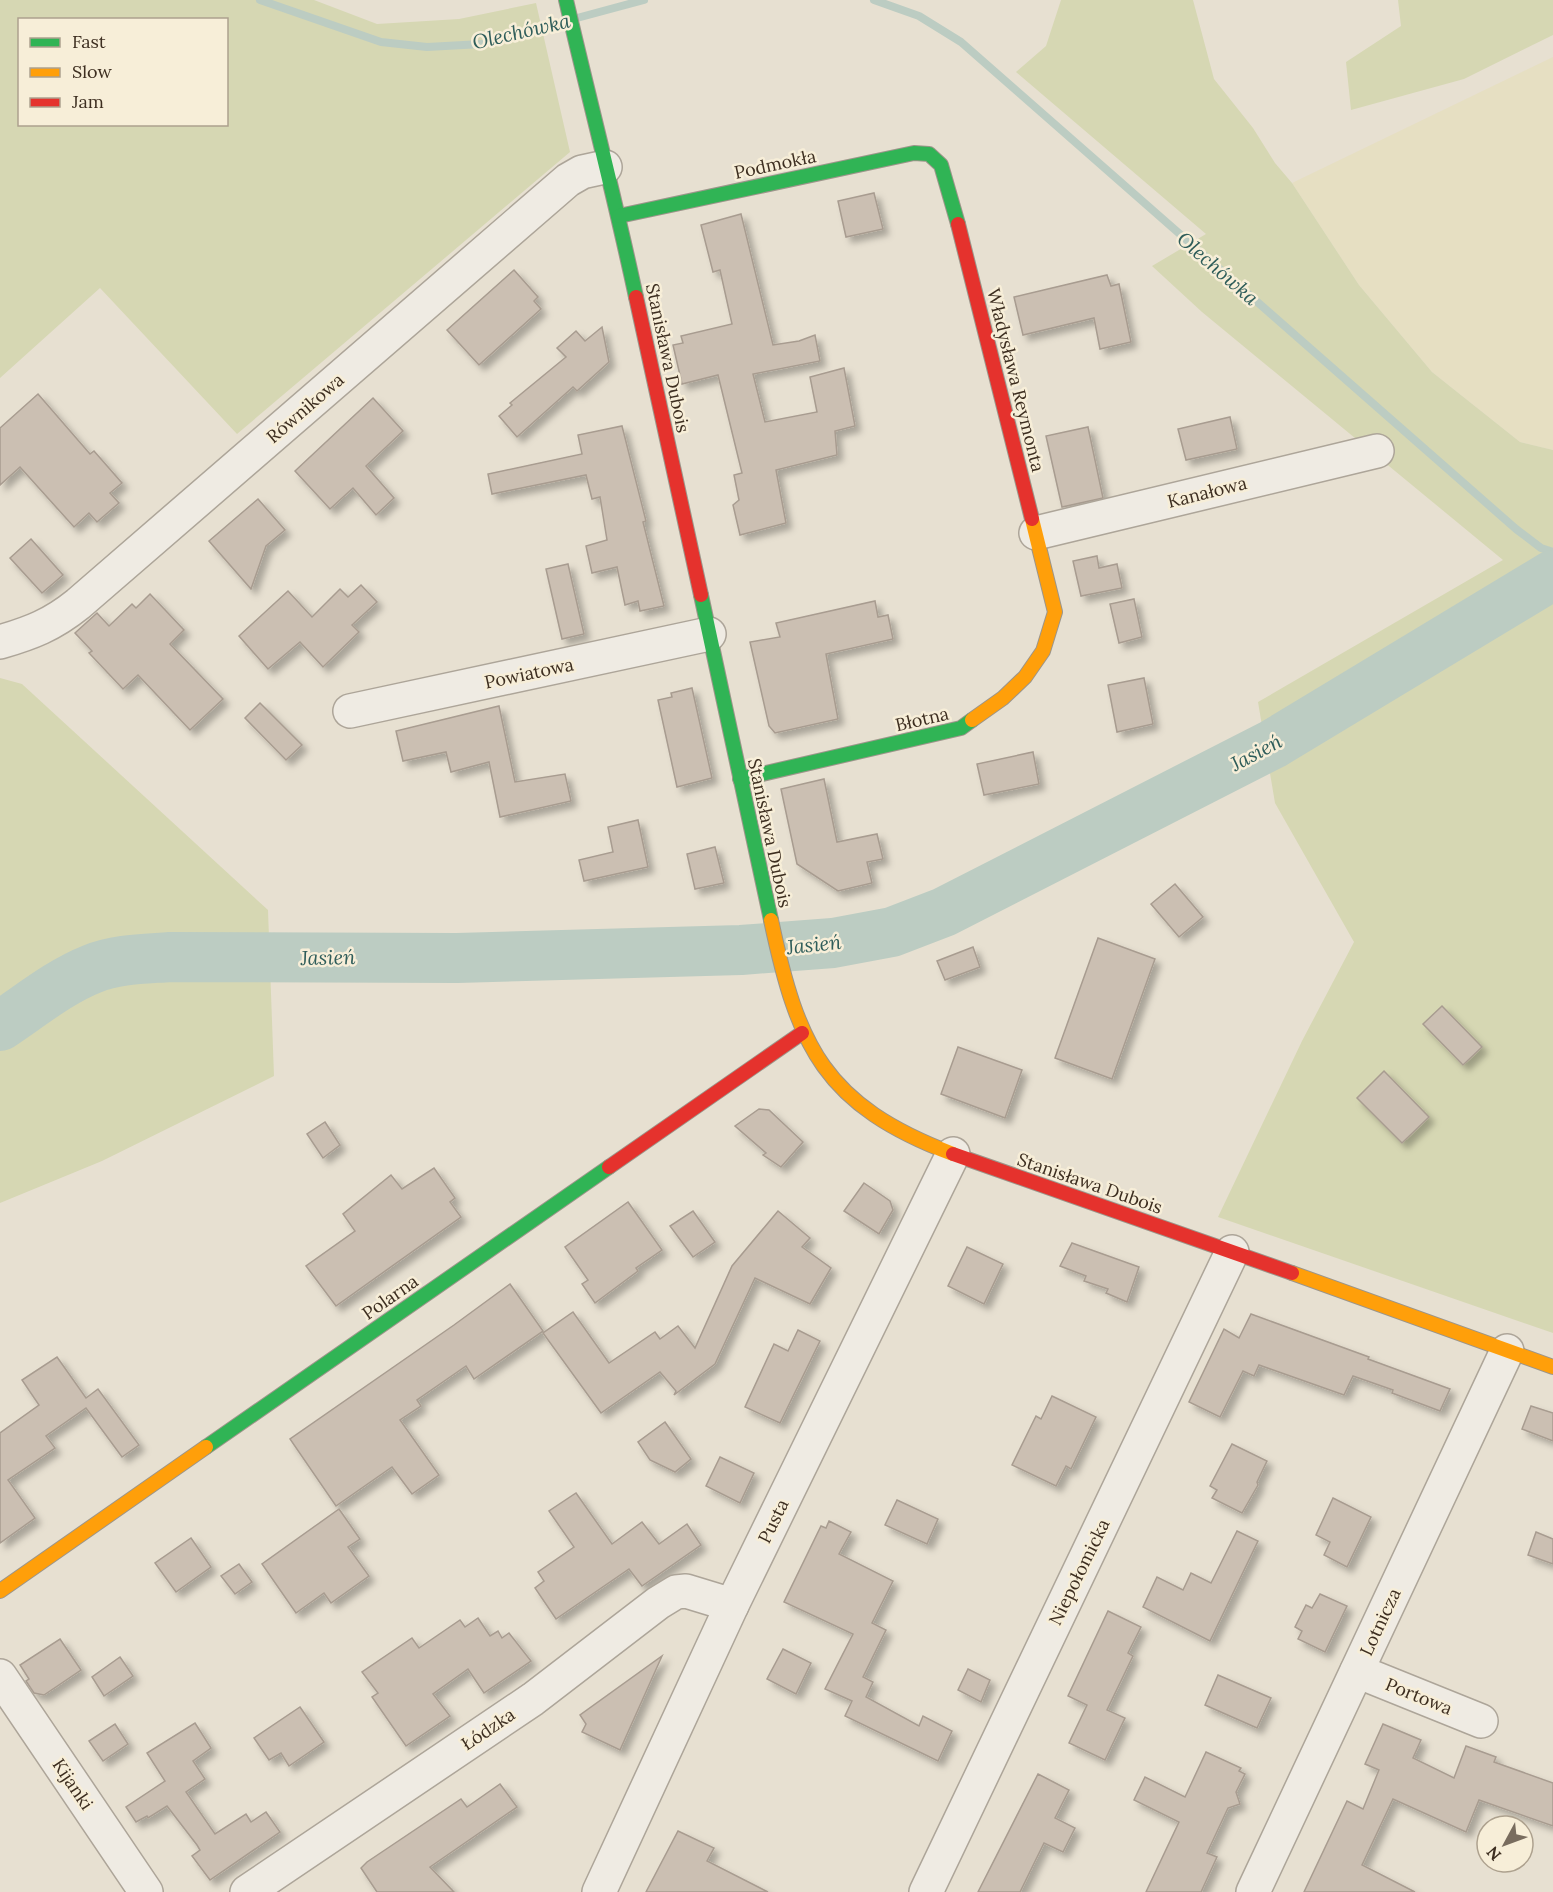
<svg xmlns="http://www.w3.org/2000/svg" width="1553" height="1892" font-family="Lora,serif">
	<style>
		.farmland { fill: #e6dfc2 }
		.green { fill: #d6d7b3; fill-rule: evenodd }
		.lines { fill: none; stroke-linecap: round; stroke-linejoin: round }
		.stream { stroke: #bcccc2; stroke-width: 8 }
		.river { stroke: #bcccc2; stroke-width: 50 }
		.building { fill: #cbbfb2; stroke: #a89c90; stroke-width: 1.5; filter: url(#shadow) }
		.street-casing { stroke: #ada599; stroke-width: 36 }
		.fast-casing { stroke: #9c958a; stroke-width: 16 }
		.slow-casing { stroke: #9c958a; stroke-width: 16 }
		.jam-casing { stroke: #9c958a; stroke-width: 16 }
		.street { stroke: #efebe3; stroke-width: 33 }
		.fast { stroke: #30b455; stroke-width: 14 }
		.slow { stroke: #ff9f0a; stroke-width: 14 }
		.jam { stroke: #e5322d; stroke-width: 14 }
		.labels { text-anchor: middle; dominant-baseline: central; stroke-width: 5; stroke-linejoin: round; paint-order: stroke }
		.street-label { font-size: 18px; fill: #3d2e20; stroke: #f7eed8 }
		.water-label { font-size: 20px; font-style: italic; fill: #2f5d5a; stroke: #f7eed8 }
	</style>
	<defs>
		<filter id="shadow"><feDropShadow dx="5.5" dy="5.5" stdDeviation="3" flood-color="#0004"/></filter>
	</defs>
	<rect width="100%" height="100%" fill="#e7e0d1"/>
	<path class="farmland" d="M1553,57V450L1520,442L1432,372L1359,285L1292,183Z"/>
	<g class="green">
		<path d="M0,0H314L377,24L459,19L536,3L570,152L237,434L100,288L0,378ZM20,20H226V124H20Z"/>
		<path d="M1061,0H1193L1214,79L1253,128L1275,163L1292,183L1359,285L1432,372L1520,442L1553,450V1333L1218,1217L1302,1041L1354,942L1275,803L1258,702L1503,560L1202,312L1152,266L1206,234L1016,72L1046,46Z"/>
		<path d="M1398,0H1553V35L1464,79L1351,110L1346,62L1401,26Z"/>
		<path d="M0,678L22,684L268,910L274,1076L102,1161L0,1203Z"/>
	</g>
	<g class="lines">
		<g class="stream">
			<path d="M260,0L381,42L427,47L482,44L564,22"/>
			<path d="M874,0L919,16L961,42L1516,529L1541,548L1553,552"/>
			<path d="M577,18L644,0"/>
		</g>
		<path class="river" d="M0,1026C29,1007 59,982 92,969C117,959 144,959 170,957L457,958L741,950L833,943L892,932L944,912L1273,744L1553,575"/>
	</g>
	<g class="building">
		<path d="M874,193L883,229L846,237L838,201Z"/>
		<path d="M741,214L773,345L799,341L815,335L820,361L753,374L765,422L817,412L810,377L844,368L855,426L835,431L837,455L776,470L786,523L740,535L733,505L739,500L734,475L742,473L718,375L682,384L673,345L683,343L681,336L732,324L720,270L713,272L701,225Z"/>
		<path d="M514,270L538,297L534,301L541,309L479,365L447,330Z"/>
		<path d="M1107,275L1111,286L1119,284L1131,342L1100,349L1094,318L1023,335L1014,297Z"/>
		<path d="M602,327L609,362L577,391L573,387L517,437L499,416L512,405L510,403L566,357L557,348L576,331L585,341Z"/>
		<path d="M38,394L90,454L94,451L122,483L110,493L119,503L97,522L89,513L74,527L20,467L0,485V428Z"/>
		<path d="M373,398L403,431L366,466L394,498L376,515L353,488L330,509L295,471Z"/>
		<path d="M1230,417L1237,449L1186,460L1178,429Z"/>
		<path d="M622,426L646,521L643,522L664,606L640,611L638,601L625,605L617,567L592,573L586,546L607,540L600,497L592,499L586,475L492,494L488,474L582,454L578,435Z"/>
		<path d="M1088,427L1103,498L1062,507L1046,436Z"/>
		<path d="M258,499L285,530L266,546L251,589L209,541Z"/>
		<path d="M31,539L63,575L42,593L10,558Z"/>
		<path d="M1097,556L1099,568L1117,564L1122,588L1081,596L1073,561Z"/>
		<path d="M568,564L584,634L562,639L546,569Z"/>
		<path d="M361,585L377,602L352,625L359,632L323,667L300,642L268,669L239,636L288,591L312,617L340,589L348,597Z"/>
		<path d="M150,594L184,630L170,644L223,699L190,730L138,675L123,689L89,653L92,651L75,633L97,613L109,626L132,604L136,608Z"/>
		<path d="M1134,599L1142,637L1119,643L1110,604Z"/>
		<path d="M875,601L878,617L888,615L893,639L826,654L838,719L775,733L769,726L750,642L780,637L776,623Z"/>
		<path d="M1144,678L1153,724L1117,732L1108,685Z"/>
		<path d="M692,688L712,778L677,787L658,700L672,697L671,693Z"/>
		<path d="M260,703L302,745L286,760L245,718Z"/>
		<path d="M499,706L515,782L565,774L571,801L500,817L489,762L451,772L446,752L403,761L396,731Z"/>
		<path d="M1033,752L1039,784L984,795L977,764Z"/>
		<path d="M824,779L837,842L877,834L883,859L867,862L872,883L838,891L797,864L781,789Z"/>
		<path d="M638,820L648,867L584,881L579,860L613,852L608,827Z"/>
		<path d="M715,847L724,883L695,889L687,854Z"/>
		<path d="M1175,884L1203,917L1179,937L1151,904Z"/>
		<path d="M1098,938L1155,959L1112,1079L1055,1058Z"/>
		<path d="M973,947L980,967L945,980L937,961Z"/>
		<path d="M1442,1006L1482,1047L1463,1065L1423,1024Z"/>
		<path d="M958,1047L1022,1070L1005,1118L941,1094Z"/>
		<path d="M1384,1071L1429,1117L1402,1143L1357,1098Z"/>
		<path d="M759,1109L769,1110L803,1142L781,1167L763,1155L766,1153L735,1126Z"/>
		<path d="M325,1122L340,1145L323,1158L307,1134Z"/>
		<path d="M434,1168L455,1198L450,1202L461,1217L336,1306L306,1266L355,1231L343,1214L391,1175L402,1189Z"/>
		<path d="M864,1183L890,1201L893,1210L879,1234L844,1211Z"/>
		<path d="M628,1202L662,1250L636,1268L638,1271L595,1303L582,1284L588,1280L565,1247Z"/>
		<path d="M693,1211L715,1242L693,1257L670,1226Z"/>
		<path d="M778,1211L810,1238L802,1247L831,1268L810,1304L755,1278L715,1364L674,1395L676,1391L660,1372L601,1413L543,1333L573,1312L609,1363L655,1332L660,1339L678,1326L695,1348L732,1266Z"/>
		<path d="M1072,1243L1139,1267L1127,1302L1106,1293L1108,1289L1084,1281L1086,1276L1060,1266Z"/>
		<path d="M967,1247L1003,1264L984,1304L948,1286Z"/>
		<path d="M510,1284L543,1331L474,1379L466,1366L417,1400L421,1406L400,1420L439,1475L412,1494L392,1467L336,1506L290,1439L454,1325Z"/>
		<path d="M1251,1314L1369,1357L1368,1359L1450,1389L1440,1411L1392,1393L1393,1390L1353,1376L1344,1395L1259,1365L1254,1376L1243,1371L1220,1417L1189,1402L1224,1329L1239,1338Z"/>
		<path d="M798,1330L820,1341L780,1423L745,1407L774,1344L788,1351Z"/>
		<path d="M57,1357L86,1398L98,1389L139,1445L122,1457L86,1408L46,1436L55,1448L8,1480L35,1518L0,1543V1433L39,1405L22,1380Z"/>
		<path d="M1052,1396L1096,1417L1071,1469L1066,1466L1056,1486L1012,1465L1036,1416L1041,1419Z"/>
		<path d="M1531,1406L1553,1413V1441L1522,1429Z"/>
		<path d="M665,1422L691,1459L675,1472L650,1460L638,1442Z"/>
		<path d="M1232,1444L1267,1461L1257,1482L1258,1485L1242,1513L1212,1498L1217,1490L1210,1486Z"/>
		<path d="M720,1457L754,1473L740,1503L706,1486Z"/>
		<path d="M576,1493L612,1544L642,1522L659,1544L687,1524L701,1545L642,1586L629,1569L556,1619L535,1588L544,1581L538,1572L574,1547L549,1511Z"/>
		<path d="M1333,1498L1371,1517L1347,1567L1324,1555L1330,1542L1316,1535Z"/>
		<path d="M897,1500L938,1519L927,1544L885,1525Z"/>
		<path d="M339,1509L360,1539L348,1547L369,1576L331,1603L324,1593L296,1613L262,1564Z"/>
		<path d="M829,1521L851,1532L839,1554L893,1581L872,1623L886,1630L863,1677L873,1682L866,1697L919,1726L923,1716L952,1731L938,1761L845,1716L852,1701L825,1689L853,1634L784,1602L821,1526L826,1528Z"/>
		<path d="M1237,1531L1258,1541L1210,1641L1143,1607L1157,1577L1183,1590L1191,1573L1211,1583Z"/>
		<path d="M1536,1532L1553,1539V1564L1528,1555Z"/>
		<path d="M191,1538L211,1567L176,1592L155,1563Z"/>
		<path d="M239,1564L252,1582L235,1594L221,1576Z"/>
		<path d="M1320,1594L1347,1606L1325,1652L1298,1639L1302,1631L1295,1627L1306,1605L1312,1608Z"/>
		<path d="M1108,1611L1141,1627L1128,1653L1133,1656L1107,1710L1125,1718L1105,1760L1069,1743L1087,1705L1068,1696Z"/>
		<path d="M478,1618L490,1636L498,1631L502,1638L509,1633L531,1661L484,1693L468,1669L433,1694L450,1716L406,1746L372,1697L378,1693L362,1672L412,1638L419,1648L460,1620L465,1627Z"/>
		<path d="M60,1639L81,1670L44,1695L34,1693L26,1681L29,1679L20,1665Z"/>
		<path d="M783,1649L811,1663L796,1694L767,1679Z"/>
		<path d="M662,1656L620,1750L582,1732L586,1724L580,1715Z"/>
		<path d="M120,1657L133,1676L104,1696L92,1677Z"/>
		<path d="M968,1669L990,1680L981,1702L958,1690Z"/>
		<path d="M1218,1675L1271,1698L1257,1728L1205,1705Z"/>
		<path d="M300,1707L324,1742L289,1766L281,1753L269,1760L254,1738Z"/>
		<path d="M195,1723L211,1748L193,1761L205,1779L186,1792L215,1834L246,1814L251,1822L266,1812L280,1832L210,1880L192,1856L200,1850L197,1845L167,1806L148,1818L147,1816L136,1822L126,1807L165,1781L147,1753Z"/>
		<path d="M115,1724L128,1744L103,1761L89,1741Z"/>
		<path d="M1383,1724L1421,1740L1413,1758L1454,1778L1466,1746L1496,1757L1494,1762L1553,1783V1826L1479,1800L1466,1832L1393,1799L1362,1865L1415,1892H1304L1347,1801L1363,1809L1379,1770L1365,1764Z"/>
		<path d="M1206,1752L1241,1768L1239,1771L1245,1774L1236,1792L1240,1804L1228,1808L1207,1853L1217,1857L1201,1892H1146L1179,1822L1134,1800L1145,1777L1185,1797Z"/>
		<path d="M1038,1774L1069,1790L1055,1818L1075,1828L1063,1852L1044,1843L1020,1892H978Z"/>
		<path d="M500,1784L517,1807L430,1867L454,1892H377L361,1868L367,1862L461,1799L467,1807Z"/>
		<path d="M678,1831L714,1848L707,1861L768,1892H646Z"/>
	</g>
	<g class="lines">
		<defs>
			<g id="street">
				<path d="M1036,533L1377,451"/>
				<path d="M0,642C31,633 52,625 78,604L568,180L582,172L605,167"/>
				<path d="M350,711L709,634"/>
				<path d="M1357,1671L1481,1721"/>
				<path d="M0,1676L146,1892"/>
				<path d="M247,1892L533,1699L658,1603L676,1592L686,1591L732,1605"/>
				<path d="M599,1892L732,1605L953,1154"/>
				<path d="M926,1892L1232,1252"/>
				<path d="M1253,1892L1507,1351"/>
			</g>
			<g id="fast">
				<path d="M566,0C589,99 615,198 636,297"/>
				<path d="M619,216L914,153L929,154L941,165L958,224"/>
				<path d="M701,595L771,920"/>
				<path d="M740,779L961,728L972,720"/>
				<path d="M206,1447L609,1167"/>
			</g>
			<g id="slow">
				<path d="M972,720L1003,698L1025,677L1043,651L1055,612L1032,519"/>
				<path d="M771,920C798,1047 824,1105 953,1154"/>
				<path d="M1292,1273L1553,1367"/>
				<path d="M0,1591L206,1447"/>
			</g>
			<g id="jam">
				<path d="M958,224L1032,519"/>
				<path d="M636,297L701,595"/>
				<path d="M953,1154L1292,1273"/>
				<path d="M609,1167L802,1033"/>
			</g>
		</defs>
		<use href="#street" class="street-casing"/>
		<use href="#fast" class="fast-casing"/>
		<use href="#slow" class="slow-casing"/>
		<use href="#jam" class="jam-casing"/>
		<use href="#street" class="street"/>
		<use href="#fast" class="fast"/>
		<use href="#slow" class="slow"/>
		<use href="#jam" class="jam"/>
	</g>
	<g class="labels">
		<g class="street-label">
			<text transform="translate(775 164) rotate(-12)">Podmokła</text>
			<text transform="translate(668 358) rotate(78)">Stanisława Dubois</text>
			<text transform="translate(1016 380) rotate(76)">Władysława Reymonta</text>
			<text transform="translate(305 408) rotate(-41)">Równikowa</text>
			<text transform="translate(1207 492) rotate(-14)">Kanałowa</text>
			<text transform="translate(529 673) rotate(-12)">Powiatowa</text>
			<text transform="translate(922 719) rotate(-13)">Błotna</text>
			<text transform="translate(770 833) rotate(78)">Stanisława Dubois</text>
			<text transform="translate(1090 1183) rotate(19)">Stanisława Dubois</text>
			<text transform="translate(390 1297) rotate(-35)">Polarna</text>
			<text transform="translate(773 1521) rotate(-64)">Pusta</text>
			<text transform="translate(1079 1572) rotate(-64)">Niepołomicka</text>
			<text transform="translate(1380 1622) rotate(-65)">Lotnicza</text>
			<text transform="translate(1419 1696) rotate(22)">Portowa</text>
			<text transform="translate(488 1729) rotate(-34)">Łódzka</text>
			<text transform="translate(73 1784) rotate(56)">Kijanki</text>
		</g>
		<g class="water-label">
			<text transform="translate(521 31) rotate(-13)">Olechówka</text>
			<text transform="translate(1218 268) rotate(41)">Olechówka</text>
			<text transform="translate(1256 752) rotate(-28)">Jasień</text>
			<text transform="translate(814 944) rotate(-6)">Jasień</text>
			<text transform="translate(328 957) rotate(-1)">Jasień</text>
		</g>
	</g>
	<rect x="18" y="18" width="210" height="108" fill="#f7eed8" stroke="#ada18e" stroke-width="1.5"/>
	<rect x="30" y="38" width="30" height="9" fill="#30b455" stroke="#ada18e" stroke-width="1.5"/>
	<text x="72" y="48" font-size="18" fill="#3d2e20">Fast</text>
	<rect x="30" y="68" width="30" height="9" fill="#ff9f0a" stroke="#ada18e" stroke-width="1.5"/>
	<text x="72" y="78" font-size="18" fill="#3d2e20">Slow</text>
	<rect x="30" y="98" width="30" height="9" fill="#e5322d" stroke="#ada18e" stroke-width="1.5"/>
	<text x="72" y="108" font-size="18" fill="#3d2e20">Jam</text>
	<g transform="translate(1505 1844) rotate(229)"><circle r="28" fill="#f7eed8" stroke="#ada18e" stroke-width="1.5"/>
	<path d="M0-4.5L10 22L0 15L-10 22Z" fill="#786c5e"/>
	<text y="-9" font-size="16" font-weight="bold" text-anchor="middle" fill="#3d2e20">N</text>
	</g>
</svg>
